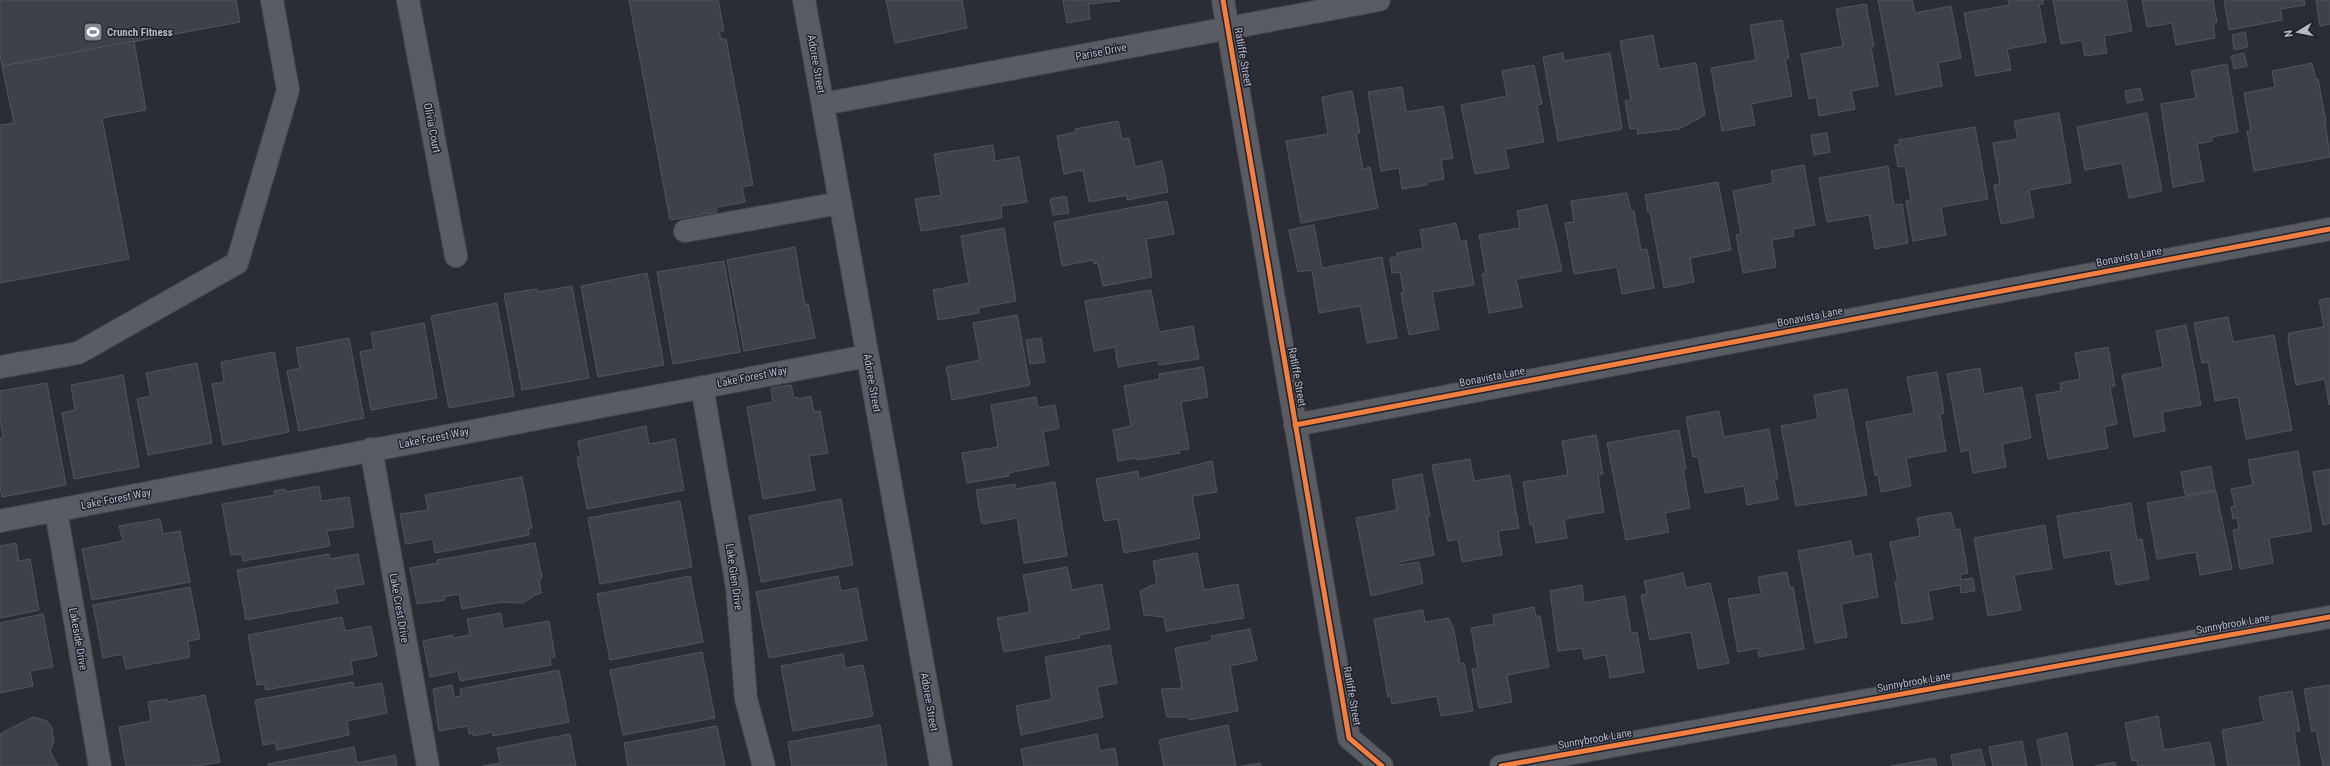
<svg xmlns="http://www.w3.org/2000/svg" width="2330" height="766" font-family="'Roboto Condensed',sans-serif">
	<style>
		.building { fill: #3f4148; stroke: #51555d }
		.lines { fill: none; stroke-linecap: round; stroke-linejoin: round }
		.minor-casing { stroke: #46484e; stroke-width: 24 }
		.minor { stroke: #5a5c63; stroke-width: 22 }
		.cycleway-casing { stroke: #1e222e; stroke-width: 8 }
		.cycleway { stroke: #f27e40; stroke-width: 5 }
		.labels { text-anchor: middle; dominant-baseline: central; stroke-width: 3; stroke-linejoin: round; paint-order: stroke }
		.poi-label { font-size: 11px; font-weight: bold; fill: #b4b8c5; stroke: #1e222e; text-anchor: start }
		.street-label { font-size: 11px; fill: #b4b8c5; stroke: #1e222e }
	</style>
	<rect width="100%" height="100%" fill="#2a2d35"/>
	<g class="building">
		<path d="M0,0H236L240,22L2,66L0,54Z"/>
		<path d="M629,0H718L724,31H719L721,39H726L753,185L742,187L745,202L717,207V212L670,220Z"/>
		<path d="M886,0H962L967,28L895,43Z"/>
		<path d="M1063,0H1120V1L1088,4L1090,19L1067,23Z"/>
		<path d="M1878,0H1912L1915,13L1951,6L1961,58L1938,63L1942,86L1896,95Z"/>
		<path d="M2008,0H2043V4H2039L2046,42L2007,49L2011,70L1976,76L1964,13L2009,5Z"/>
		<path d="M2053,0H2126L2132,31L2104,36L2107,53L2085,56L2082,40L2061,44Z"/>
		<path d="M2142,0H2213L2217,22L2213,23L2215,38L2176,45L2172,23L2147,27Z"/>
		<path d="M2224,0H2304L2305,5L2281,9L2282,20L2229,30Z"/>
		<path d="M2316,0H2330V24L2320,26Z"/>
		<path d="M1866,4L1874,46L1871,47L1878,86L1851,91L1855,109L1819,116L1816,97L1809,99L1801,54L1843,46L1836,9Z"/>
		<path d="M1782,20L1789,58L1785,59L1792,96L1751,104L1755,125L1722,131L1711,68L1756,60L1750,25Z"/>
		<path d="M2245,32L2248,47L2234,50L2232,35Z"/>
		<path d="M1653,35L1659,69L1696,63L1705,115L1679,129L1638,134L1637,128L1630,129L1625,101L1631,100L1620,41Z"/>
		<path d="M134,41L146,110L102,118L129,259L0,283V125L14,123L2,66Z"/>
		<path d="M1563,53L1564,61L1610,53L1622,129L1558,141L1543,57Z"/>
		<path d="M2244,53L2247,66L2234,69L2231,56Z"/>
		<path d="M2312,63L2316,80L2318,79L2326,122H2325L2330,157L2254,171L2247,131H2251L2244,93L2275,87L2272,71Z"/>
		<path d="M2227,64L2238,132L2212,137V141L2197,144L2204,181L2173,187L2161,104L2196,98L2191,71Z"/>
		<path d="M1534,65L1542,104L1537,105L1544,142L1505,149L1509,168L1475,174L1461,105L1507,96L1502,71Z"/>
		<path d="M1402,87L1406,112L1443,106L1453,158L1441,160L1444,179L1427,182V185L1402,189L1399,168L1381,171L1368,92Z"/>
		<path d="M2140,88L2143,100L2127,103L2125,91Z"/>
		<path d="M1352,91L1360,133H1356L1363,169L1370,167L1378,208L1301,223L1286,141L1328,134L1322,97Z"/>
		<path d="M2059,113L2071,183L2029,190L2034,217L2001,224L1994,185L2000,184L1993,143L2018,139L2014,121Z"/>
		<path d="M2147,113L2162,191L2129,198L2122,163L2085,170L2077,127Z"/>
		<path d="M1118,121L1122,139L1129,138L1135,167L1162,161L1168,192L1127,200V195L1089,202L1083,170L1064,174L1057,136L1076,132L1075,129Z"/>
		<path d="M1975,127L1988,199L1941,207L1946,235L1913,241L1906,201L1911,200L1905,166L1898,167L1894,145L1900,144L1899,140Z"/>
		<path d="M1827,133L1830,152L1814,155L1811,135Z"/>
		<path d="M993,145L995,161L1019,157L1027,202L1001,206L1002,218L921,231L915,199L941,195L934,154Z"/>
		<path d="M1804,165L1815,225L1793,229L1794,236L1772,240L1776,267L1743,273L1736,235L1741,234L1733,191L1773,183L1771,171Z"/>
		<path d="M1888,166L1894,205L1902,204L1908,243L1875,249L1869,215L1827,222L1819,178Z"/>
		<path d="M1718,182L1731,250L1690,258L1694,282L1664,288L1650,211L1648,212L1645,195Z"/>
		<path d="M1627,193L1631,211H1634L1641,250L1647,249L1654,288L1622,294L1617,267L1574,274L1565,223L1574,222L1571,201Z"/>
		<path d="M1066,196L1069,213L1053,215L1050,199Z"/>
		<path d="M1167,201L1174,234L1146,239L1152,277L1103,286L1098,263L1094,264L1093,260L1062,266L1054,222Z"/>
		<path d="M1547,205L1562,271L1516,279L1522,307L1489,313L1482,274L1486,273L1479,235L1520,228L1517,211Z"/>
		<path d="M1456,223L1460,242L1466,240L1474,285L1432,292L1439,329L1409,335L1401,293H1404L1400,272L1392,273L1390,258L1397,256V253L1423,248L1420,230Z"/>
		<path d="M1314,225L1322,268L1382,257L1397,338L1367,343L1360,306L1319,313L1312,270L1298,272L1289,230Z"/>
		<path d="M1004,228L1016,301L978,308L979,313L938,320L933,290L969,283L961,236Z"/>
		<path d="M795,247L805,305L808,304L815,338L744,351L727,260Z"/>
		<path d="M724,261L740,352L673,364L657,272Z"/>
		<path d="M647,273L664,365L598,377L581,286Z"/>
		<path d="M572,286L589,378L522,390L504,294L537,289L538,292Z"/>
		<path d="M1151,290L1159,332L1193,326L1199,359L1159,365L1158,360L1118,367L1115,347L1094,351L1085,301Z"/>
		<path d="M2330,298V404L2329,405L2325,379L2296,385L2288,340L2289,333L2324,327L2319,300Z"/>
		<path d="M497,303L514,396L449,408L431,316Z"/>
		<path d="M1017,315L1030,385L952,400L946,367L980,360L973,323Z"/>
		<path d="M2228,317L2233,342L2274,335L2292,430L2246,439L2238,397L2215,401L2208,362L2202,363L2194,323Z"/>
		<path d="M424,323L437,398L371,410L360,352L374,349L371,333Z"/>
		<path d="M2186,325L2201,405L2162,412L2165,431L2134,437L2122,375L2163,367L2156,331Z"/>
		<path d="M349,338L364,418L299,431L287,371L300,368L296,348Z"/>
		<path d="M1041,338L1045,362L1030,364L1026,340Z"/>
		<path d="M2108,347L2115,386L2110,387L2117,424L2104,427L2108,448L2048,459L2036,395L2061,391L2060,383L2080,379L2075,353Z"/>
		<path d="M274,352L289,432L223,445L212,384L224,382L221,362Z"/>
		<path d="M197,363L212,443L148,455L137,399L151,396L146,373Z"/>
		<path d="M1203,367L1208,397L1181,402L1189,449L1179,450L1180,453L1137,460L1136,458L1118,461L1113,430L1131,426L1124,386L1160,379L1159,374Z"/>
		<path d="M1980,368L1984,394L2022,387L2031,438L2002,444L2006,467L1973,473L1969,450L1961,452L1947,374Z"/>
		<path d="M1937,372L1944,413L1940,414L1946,451L1906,458L1911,486L1881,492L1878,475L1875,476L1866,422L1914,413L1907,377Z"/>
		<path d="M123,375L139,467L74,479L62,413L75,410L71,385Z"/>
		<path d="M47,383L66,485L2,497L0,487V438L3,437L0,419V391Z"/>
		<path d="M791,385L794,398L798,397V399L811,396L814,412L820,411L828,453L809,456L815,490L763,499L747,407L773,402L771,388Z"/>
		<path d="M1847,389L1867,495L1796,506L1781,426L1818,419L1814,395Z"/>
		<path d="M1036,397L1038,408L1055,405L1059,428L1043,432L1049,465L1008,473L1009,476L967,483L962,453L998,447L991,405Z"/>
		<path d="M1719,411L1724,437L1769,429L1778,479L1774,480L1778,499L1747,505L1744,486L1705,493L1698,456L1693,457L1686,417Z"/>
		<path d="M646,426L649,444L675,439L684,490L587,509L577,457H581L578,441Z"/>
		<path d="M1679,430L1686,469H1683L1690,508L1665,513L1669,532L1626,540L1607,443Z"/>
		<path d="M1596,435L1603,474L1598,475L1604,512L1564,519L1567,538L1536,543L1533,525H1530L1523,482L1568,475L1562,441Z"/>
		<path d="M2298,451L2312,531L2269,538L2273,563L2240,569L2233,530L2239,529L2237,518L2233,519L2231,507L2235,506L2231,489L2253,485L2248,460Z"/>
		<path d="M1470,459L1474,481L1510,475L1519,528L1498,531L1502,555L1462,562L1458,539L1448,541L1432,465Z"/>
		<path d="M1212,461L1217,492L1192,496L1200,538L1124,553L1118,519L1104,521L1096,479L1138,471L1139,479Z"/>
		<path d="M2211,466L2215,490L2185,495L2181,472Z"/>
		<path d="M2330,469V523L2323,525L2313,472Z"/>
		<path d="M1422,474L1430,516L1427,517L1434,555L1400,562V565L1419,562L1423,583L1371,596L1356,518L1397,510L1392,480Z"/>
		<path d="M522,477L532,528L528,529L529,535L435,553L433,539L406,544L400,514L428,510L425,495Z"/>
		<path d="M1055,482L1067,556L1024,563L1017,518L982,524L976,490L1015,484L1016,489Z"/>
		<path d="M319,486L321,501L349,497L354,527L327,531L330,546L243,561L242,554L231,555L222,504L275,495L274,491L285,489L286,492Z"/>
		<path d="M2216,491L2232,569L2200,575L2196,552L2157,559L2147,503Z"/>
		<path d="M841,499L853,565L761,582L749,516Z"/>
		<path d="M680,501L692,567L600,584L588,518Z"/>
		<path d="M2131,503L2137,540L2142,539L2149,579L2116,585L2110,550L2064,558L2057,516Z"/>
		<path d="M1951,512L1955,530L1960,529L1968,573L1960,575L1961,580L1973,578L1975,591L1961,593L1960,585L1928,591L1933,619L1902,624L1895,582H1898L1890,542L1920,536L1917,518Z"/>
		<path d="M160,519L163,534L180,531L190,582L92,600L82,549L123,541L119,526Z"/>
		<path d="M2045,525L2052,569L2014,575L2021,610L1988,616L1974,538Z"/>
		<path d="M1851,541L1854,557L1871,553L1878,597L1841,604L1847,637L1815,643L1798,551Z"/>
		<path d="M16,543L19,561L30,559L39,610L0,618V546Z"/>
		<path d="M535,543L542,578L539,579L541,593L535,595L523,603L502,602L462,609L459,594L444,597L445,600L417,604L410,568L438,563L437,560Z"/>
		<path d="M1197,553L1204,590L1238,584L1244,618L1166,631L1164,617L1144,615L1140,591L1157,583L1153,561Z"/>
		<path d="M329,554L330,559L358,554L364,584L335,589L338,603L246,620L237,570Z"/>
		<path d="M1067,567L1072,590L1102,584L1110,629L1079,635L1080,638L1004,652L997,618L1030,612L1023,575Z"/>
		<path d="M1787,572L1790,588L1793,587L1804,649L1759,657L1758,648L1738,652L1728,599L1761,594L1758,577Z"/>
		<path d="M1683,573L1686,588L1710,583L1729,663L1698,669L1691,632L1650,640L1641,595L1647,594L1644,581Z"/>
		<path d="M690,576L703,642L610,660L597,594Z"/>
		<path d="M838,576L841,591L857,588L867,640L769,658L756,592Z"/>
		<path d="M1582,585L1584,603L1625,596L1631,633L1637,632L1644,672L1610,678L1606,655L1584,659L1582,648L1558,651L1550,591Z"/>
		<path d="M190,587L200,639L188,641L190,657L126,669L123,654L103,658L93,605Z"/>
		<path d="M1534,607L1536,616H1540L1549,667L1507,675L1512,702L1479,708L1472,669L1478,668L1471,628L1494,624L1493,615Z"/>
		<path d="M1423,610L1425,622L1449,618L1451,626H1453L1460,664L1464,663L1473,711L1441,716L1437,696L1392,704L1391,696L1388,697L1374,619Z"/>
		<path d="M501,613L503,629L549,621L555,657L550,658L551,665L460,681L458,671L430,677L423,641L453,635V638L470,635L467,619Z"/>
		<path d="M43,614L53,667L30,671L33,686L0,693V623Z"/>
		<path d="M342,617L345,631L371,626L377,656L351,661L353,674L266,690L264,684L257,685L248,635Z"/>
		<path d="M1250,629L1257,660L1230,666L1238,711L1189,720L1188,717H1167L1161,689L1182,688L1175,648L1212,641L1211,636Z"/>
		<path d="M1110,645L1117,683L1097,687L1103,717L1021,735L1016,706L1052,699L1045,657Z"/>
		<path d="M702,652L715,718L623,735L610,670Z"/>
		<path d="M843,654L845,668L863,665L873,716L793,731L781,666Z"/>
		<path d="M559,670L569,722L493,736L492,732L473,736V733L469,734L468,726L439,731L433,689L452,685L454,697L461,696L460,689Z"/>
		<path d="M353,682L354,688L382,683L387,713L347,721L349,735L277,750L275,743L263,745L255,700Z"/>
		<path d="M2330,685V766H2323L2316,730L2312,732L2304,689Z"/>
		<path d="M2292,691L2300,731L2294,732L2300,766H2228L2222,730L2264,722L2259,697Z"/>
		<path d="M205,695L220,762L197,766H126L119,727L151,721L148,702L167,699L168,702Z"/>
		<path d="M2158,716L2164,750L2210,742L2215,766H2138L2137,760L2132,761L2125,723Z"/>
		<path d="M33,717L47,721L52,728L54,742L50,751L58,766H0V734Z"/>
		<path d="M880,725L887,766H792L788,742Z"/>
		<path d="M1228,725L1236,766H1164L1159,740Z"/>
		<path d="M717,726L725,766H628L624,743Z"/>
		<path d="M2067,733L2073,766H2042L2037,740Z"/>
		<path d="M570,734L576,766H483L500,763L497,748Z"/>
		<path d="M1097,734L1100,751L1115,748L1118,766H1024L1021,749Z"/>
		<path d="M2022,741L2027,766H1993L1989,747Z"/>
		<path d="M354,747L357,763L395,755L397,766H268V764Z"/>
		<path d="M1981,749L1985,766H1953L1951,755Z"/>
		<path d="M1935,758L1937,766H1891Z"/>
		<path d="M2115,762L2116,766H2095Z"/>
		<path d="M1260,763L1261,766H1242Z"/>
	</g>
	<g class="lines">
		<defs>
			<g id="minor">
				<path d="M408,0L456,256"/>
				<path d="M804,0L941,766"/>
				<path d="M1223,0L1349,738L1382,766"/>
				<path d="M823,104L1379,0"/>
				<path d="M685,231L840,203"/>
				<path d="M0,367L78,353L237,263L288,90L272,0"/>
				<path d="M702,387L737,587L746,699L764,766"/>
				<path d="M1295,425L2330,229"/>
				<path d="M371,449L428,766"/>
				<path d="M56,511L100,766"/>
				<path d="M0,521L867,356"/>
				<path d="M1501,766L2330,617"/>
			</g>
		</defs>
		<use href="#minor" class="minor-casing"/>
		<use href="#minor" class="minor"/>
		<defs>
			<g id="cycleway">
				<path d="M1223,0L1349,738L1382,766"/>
				<path d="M1295,425L2330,229"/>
				<path d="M1501,766L2330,617"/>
			</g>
		</defs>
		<use href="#cycleway" class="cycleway-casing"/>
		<use href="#cycleway" class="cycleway"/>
	</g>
	<defs>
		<symbol id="stadium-square" viewBox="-11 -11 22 22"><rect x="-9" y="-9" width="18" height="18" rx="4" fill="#848793" stroke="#1e222e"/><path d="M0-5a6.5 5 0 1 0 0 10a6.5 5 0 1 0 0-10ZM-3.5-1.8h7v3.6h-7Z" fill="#fff"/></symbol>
	</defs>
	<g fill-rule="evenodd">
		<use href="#stadium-square" x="82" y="21" width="22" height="22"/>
	</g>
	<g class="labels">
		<g class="poi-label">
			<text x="107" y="32">Crunch Fitness</text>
		</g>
		<g class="street-label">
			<text transform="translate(1101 52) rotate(-11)">Parise Drive</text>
			<text transform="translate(1243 57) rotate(80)">Ratliffe Street</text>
			<text transform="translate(816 64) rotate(80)">Adoree Street</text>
			<text transform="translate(432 128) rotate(79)">Olivia Court</text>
			<text transform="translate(2129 257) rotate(-11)">Bonavista Lane</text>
			<text transform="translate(1810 317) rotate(-11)">Bonavista Lane</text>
			<text transform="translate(752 377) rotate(-11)">Lake Forest Way</text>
			<text transform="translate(1297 377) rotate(80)">Ratliffe Street</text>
			<text transform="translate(1492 377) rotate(-11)">Bonavista Lane</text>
			<text transform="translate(872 383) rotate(80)">Adoree Street</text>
			<text transform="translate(434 438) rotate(-11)">Lake Forest Way</text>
			<text transform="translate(116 499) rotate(-11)">Lake Forest Way</text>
			<text transform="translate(734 577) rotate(82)">Lake Glen Drive</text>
			<text transform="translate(399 608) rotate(80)">Lake Crest Drive</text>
			<text transform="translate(2233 624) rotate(-10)">Sunnybrook Lane</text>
			<text transform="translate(78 639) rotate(80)">Lakeside Drive</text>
			<text transform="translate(1914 682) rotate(-10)">Sunnybrook Lane</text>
			<text transform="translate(1352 696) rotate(80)">Ratliffe Street</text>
			<text transform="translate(929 702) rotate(80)">Adoree Street</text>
			<text transform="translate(1595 739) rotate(-10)">Sunnybrook Lane</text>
		</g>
	</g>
	<g transform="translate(2298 32) rotate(260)" stroke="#1e222e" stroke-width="3" paint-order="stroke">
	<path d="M0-3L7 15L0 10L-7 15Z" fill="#b4b8c5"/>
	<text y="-6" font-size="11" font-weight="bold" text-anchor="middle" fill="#b4b8c5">N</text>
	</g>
</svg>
